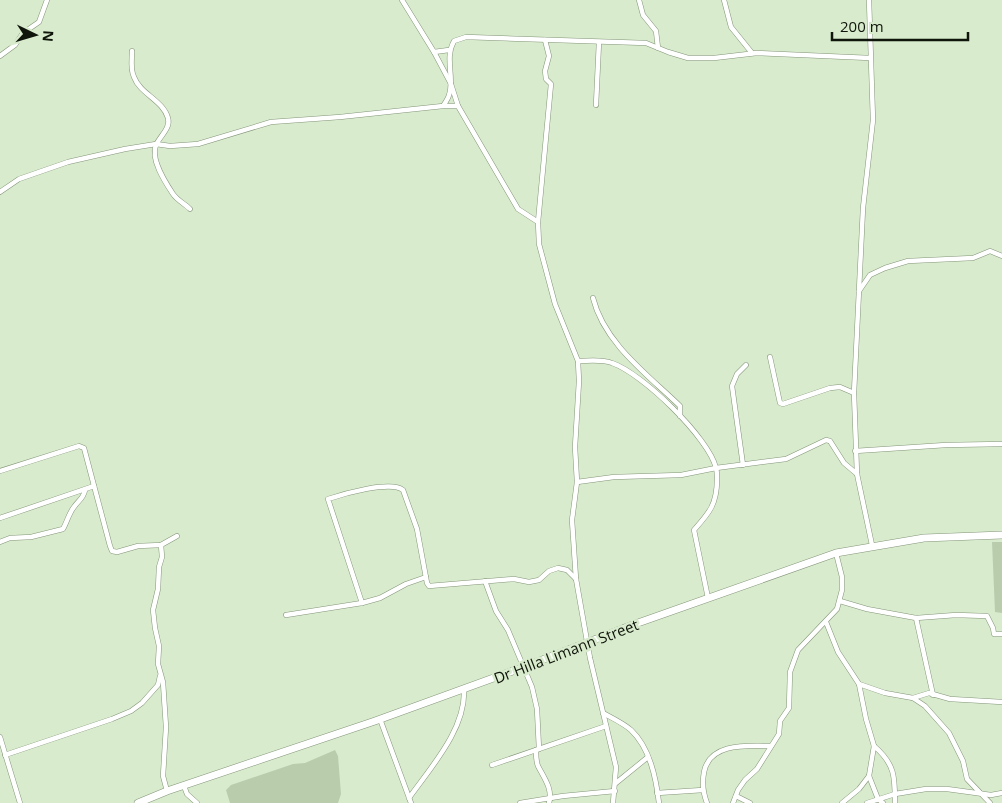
<svg xmlns="http://www.w3.org/2000/svg" width="1002" height="803" font-family="'Open Sans',sans-serif">
	<style>
		.green { fill: #b9cdad }
		.lines { fill: none; stroke-linecap: round; stroke-linejoin: round }
		.minor-casing { stroke: #849579; stroke-width: 5.5 }
		.trunk-casing { stroke: #849579; stroke-width: 8 }
		.minor { stroke: #fff; stroke-width: 4.5 }
		.trunk { stroke: #fff; stroke-width: 7 }
		.labels { text-anchor: middle; dominant-baseline: central; stroke-width: 5; stroke-linejoin: round; paint-order: stroke }
		.street-label { font-size: 15px; fill: #0f150a; stroke: #d8ebcd }
	</style>
	<rect width="100%" height="100%" fill="#d8ebcd"/>
	<g class="green">
		<path d="M992,542H1002V613L995,612Z"/>
		<path d="M335,750L338,756L341,794L338,803H230L226,790L231,785L293,764L305,763Z"/>
	</g>
	<g class="lines">
		<defs>
			<g id="minor">
				<path d="M402,0L434,52L451,84L458,106L518,209L538,222L539,244L555,304L578,361L579,381L575,447L577,482L572,520L576,579L590,658L616,767L613,803"/>
				<path d="M639,0L643,15L656,31L658,48"/>
				<path d="M724,0L731,27L752,53"/>
				<path d="M869,0L873,120L863,208L854,393L857,474L872,545"/>
				<path d="M132,51C132,59 130,69 134,77C140,94 163,100 168,118C171,128 160,136 156,145C150,159 165,182 173,194C177,200 185,204 190,209"/>
				<path d="M434,52L449,50"/>
				<path d="M0,56L15,45L23,33L39,22L47,0"/>
				<path d="M596,105L599,42"/>
				<path d="M443,106H458"/>
				<path d="M0,192L19,179L68,162L125,149L156,144L170,146L198,144L271,122L340,117L443,106C445,103 448,99 449,95C455,77 444,59 454,41L466,37L646,43L668,52L688,58H714L757,53L870,58"/>
				<path d="M538,222L551,84L546,79L545,71L549,56L545,40"/>
				<path d="M859,291L870,275L885,268L908,261L973,258L990,251L1002,256"/>
				<path d="M593,298C604,343 648,375 680,406V416"/>
				<path d="M770,357L780,403L783,404L830,388L840,387L854,393"/>
				<path d="M578,361C589,361 601,359 612,363C642,373 709,438 716,468C717,471 717,476 717,479C717,504 710,512 694,530L708,598"/>
				<path d="M855,451L946,445L1002,444"/>
				<path d="M743,465L732,386L737,374L746,365"/>
				<path d="M0,471L79,446L84,448L110,546L112,551L117,552L138,546L161,545L177,536"/>
				<path d="M577,482L614,477L681,475L716,468L786,459L826,440L830,441L844,463L857,474"/>
				<path d="M0,518L94,486"/>
				<path d="M0,542L10,538L31,537L63,529C67,522 69,513 74,507C78,501 84,498 85,490"/>
				<path d="M161,545L162,557L159,567L158,589L153,610L155,628L159,646L158,664L163,682L166,727L163,776L167,791"/>
				<path d="M485,581L496,611L508,630L532,687L537,709L539,749"/>
				<path d="M840,601L867,609L916,618L956,615L987,616L993,628L994,634H1002"/>
				<path d="M362,603L328,499C343,494 391,480 403,490L417,529L427,583L429,586L514,579L529,582L539,580L549,571L558,568L567,570L576,579"/>
				<path d="M286,615L362,603L380,598L406,584L426,577"/>
				<path d="M916,618L933,695"/>
				<path d="M826,622L838,652L859,684L866,719L874,746L869,776L859,789L842,803"/>
				<path d="M859,684L885,693L913,698L929,693L950,699L1002,702"/>
				<path d="M913,698L925,706L949,733L963,761L967,779L990,803"/>
				<path d="M603,713C612,718 623,723 631,730C650,748 656,778 659,803"/>
				<path d="M380,719L411,803"/>
				<path d="M0,737L20,803"/>
				<path d="M874,746C895,764 895,777 895,803"/>
				<path d="M536,750C536,755 536,761 538,766C544,778 553,789 549,803"/>
				<path d="M5,755L112,719L131,711L142,703L158,685L160,676"/>
				<path d="M492,765L606,726"/>
				<path d="M869,776L878,799L883,803"/>
				<path d="M616,783L648,757"/>
				<path d="M184,786L187,794L197,803"/>
				<path d="M657,793L703,790"/>
				<path d="M736,796L750,803"/>
				<path d="M409,798C431,767 466,729 464,689"/>
				<path d="M520,803L563,796L615,791"/>
				<path d="M707,803C703,793 702,783 704,772C710,742 748,746 771,746"/>
				<path d="M733,803L738,790L745,780L757,769L779,734L780,721L789,708L790,672L798,650L837,609L842,590V577L836,553"/>
				<path d="M867,803L895,794L926,789H947L991,795L1002,793"/>
			</g>
			<path id="trunk" d="M138,803L167,791L375,721L524,667L635,624L836,553L924,538L1002,535"/>
		</defs>
		<use href="#minor" class="minor-casing"/>
		<use href="#trunk" class="trunk-casing"/>
		<use href="#minor" class="minor"/>
		<use href="#trunk" class="trunk"/>
	</g>
	<g class="labels">
		<g class="street-label">
			<text transform="translate(566 651) rotate(-21)">Dr Hilla Limann Street</text>
		</g>
	</g>
	<g transform="translate(35 35) rotate(95)" stroke="#d8ebcd" stroke-width="4" paint-order="stroke">
	<path d="M0-4L9 19L0 12L-9 19Z" fill="#0f150a"/>
	<text y="-8" font-size="14" font-weight="bold" text-anchor="middle" fill="#0f150a">N</text>
	</g>
	<path d="M832 32v8h136v-8" fill="none" stroke="#0f150a" stroke-width="2.5"/>
	<text x="840" y="32" font-size="15" fill="#0f150a" stroke="#d8ebcd" stroke-width="4" paint-order="stroke">200 m</text>
</svg>
